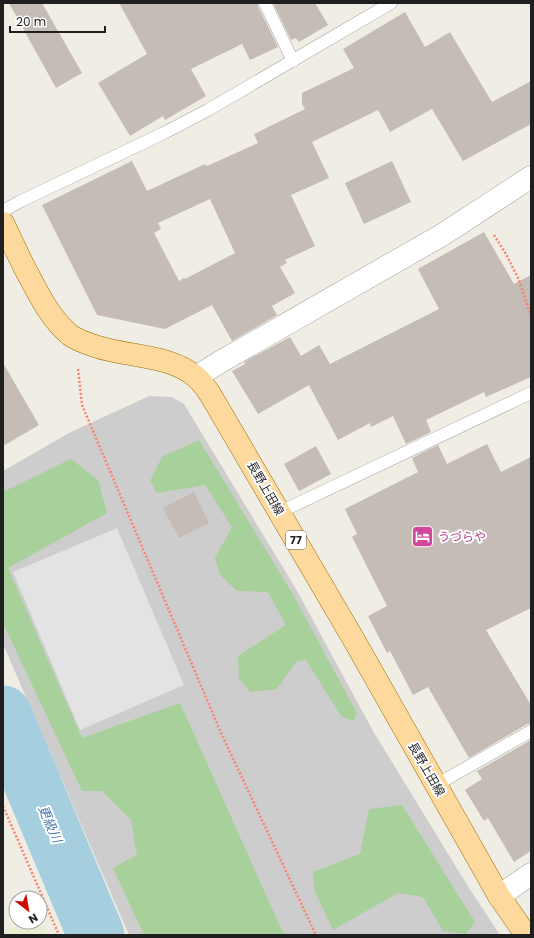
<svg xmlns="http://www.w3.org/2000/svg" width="534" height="938" font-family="Poppins,'Noto Sans JP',sans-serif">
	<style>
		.religious { fill: #cdcdcd }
		.farmland { fill: #ebefd1 }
		.forest { fill: #a7d09a }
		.parking { fill: #e3e3e3 }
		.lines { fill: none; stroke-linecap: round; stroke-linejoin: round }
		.river { stroke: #a5cede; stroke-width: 57 }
		.building { fill: #c5bcb5; fill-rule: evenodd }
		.service-casing { stroke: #a6a6a6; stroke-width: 13 }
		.minor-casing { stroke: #a6a6a6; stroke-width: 23 }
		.primary-casing { stroke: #9a7000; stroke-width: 23 }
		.path { stroke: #fb826b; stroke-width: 2.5; stroke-dasharray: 2 2; stroke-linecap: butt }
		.service { stroke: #fff; stroke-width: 12 }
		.minor { stroke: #fff; stroke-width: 22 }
		.primary { stroke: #fdd99e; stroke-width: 22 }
		.labels { text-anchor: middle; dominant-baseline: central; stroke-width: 4; stroke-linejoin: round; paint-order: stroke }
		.shield { fill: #fff; stroke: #626262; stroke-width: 1 }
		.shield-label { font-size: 11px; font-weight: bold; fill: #1f1f1f }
		.street-label { font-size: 12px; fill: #1f1f1f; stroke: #fff }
		.hotel-label { font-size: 12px; fill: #b23c85; stroke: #fff; text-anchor: start }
		.water-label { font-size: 13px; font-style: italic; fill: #4a78b1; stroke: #fff }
	</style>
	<rect width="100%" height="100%" fill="#f0ede5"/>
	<path class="religious" d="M149,396L172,397L184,404L296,589L373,731L469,888L500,935H129L3,644V471L69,433Z"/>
	<path class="farmland" d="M40,919L47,935H3V933L24,922H40Z"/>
	<g class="forest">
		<path d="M199,440L292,593L357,713L353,721L341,716L306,660L296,662L277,689L250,692L239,678L238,656L286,625L268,592L237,591L220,575L215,558L232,527L205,485L157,493L150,481L162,457Z"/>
		<path d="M71,459L98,480L107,513L8,568L82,738L180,703L284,935H144L113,868L137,855L131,820L102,791H82L3,623V492Z"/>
		<path d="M402,805L475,922L466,934L443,931L423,897L398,893L333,930L315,892L313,872L360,854L369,809Z"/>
	</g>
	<path class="parking" d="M117,528L184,685L80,730L13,572Z"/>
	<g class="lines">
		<path class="river" d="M3,714L96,935"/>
	</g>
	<g class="building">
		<path d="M9,3H42L82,73L56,88Z"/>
		<path d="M119,3H258V6L278,47L250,60L242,44L191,69L206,96L165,120L163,116L130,136L98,83L147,54Z"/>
		<path d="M273,3H315L328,25L299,42L296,38L291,40Z"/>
		<path d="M405,12L425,47L450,32L492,102L531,81V124L463,161L432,109L390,132L378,110L312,142L329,178L291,195L315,246L285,260L287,263L280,267L295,293L272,306L277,315L232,341L212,305L165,329L97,315L42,205L132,161L147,191L205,164L207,166L258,143L254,134L305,109L302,104V93L354,68L343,49ZM210,199L235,253L185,279L184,278L179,281L154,233L161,229L158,223Z"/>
		<path d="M392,161L411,202L364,224L345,183Z"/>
		<path d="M484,232L514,284L531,275V377L486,397L484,392L426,420L431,432L406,444L393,416L371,427L370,423L338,440L309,385L258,414L232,371L245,364L244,362L290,337L301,356L319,345L330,364L439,309L418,269Z"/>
		<path d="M3,363L39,425L3,446Z"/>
		<path d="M487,444L501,472L531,457V608L486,630L531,705V724H527L469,758L428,687L413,695L390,651L387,653L368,616L387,606L352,537L357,534L345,509L418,472L412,458L438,445L447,464Z"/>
		<path d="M316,446L331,474L299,491L284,464Z"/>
		<path d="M194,492L209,523L179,538L163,508Z"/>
		<path d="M531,740V851L514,862L488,818L484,821L465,790L482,779L477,771Z"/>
	</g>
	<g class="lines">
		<defs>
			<g id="service">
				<path d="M265,3L293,61"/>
				<path d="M3,211L21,201L164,133L208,110L391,3"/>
				<path d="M280,512L531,393"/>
				<path d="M436,785L531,731"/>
			</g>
			<g id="minor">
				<path d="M196,377L220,362L442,235L531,177"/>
				<path d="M499,896L531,874"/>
			</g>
			<path id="primary" d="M3,223C12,241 20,260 30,278C41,299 52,320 70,335C78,341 89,344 98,347C129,357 171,355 196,377C202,382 206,388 210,394L354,640L499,896L526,935"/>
		</defs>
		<use href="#service" class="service-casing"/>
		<use href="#minor" class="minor-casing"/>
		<use href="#primary" class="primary-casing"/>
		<g class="path">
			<path d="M494,235L506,254L519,280L531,316"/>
			<path d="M78,369L82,405L221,733L316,935"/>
			<path d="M3,806L59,935"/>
		</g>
		<use href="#service" class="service"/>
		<use href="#minor" class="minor"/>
		<use href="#primary" class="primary"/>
	</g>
	<defs>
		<symbol id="hotel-square" viewBox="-11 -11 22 22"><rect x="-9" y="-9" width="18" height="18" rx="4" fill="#d1479c" stroke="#fff"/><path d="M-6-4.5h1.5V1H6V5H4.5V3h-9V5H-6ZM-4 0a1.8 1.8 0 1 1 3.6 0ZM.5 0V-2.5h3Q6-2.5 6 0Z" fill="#fff"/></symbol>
	</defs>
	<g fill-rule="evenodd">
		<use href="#hotel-square" x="410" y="524" width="25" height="25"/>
	</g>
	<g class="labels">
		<rect class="shield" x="286" y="531" width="20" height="18" rx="3"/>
		<g class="shield-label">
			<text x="296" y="540">77</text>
		</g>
		<g class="street-label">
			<text transform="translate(266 488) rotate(60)">長野上田線</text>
			<text transform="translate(427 769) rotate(60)">長野上田線</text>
		</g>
		<g class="hotel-label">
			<text x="438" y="536">うづらや</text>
		</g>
		<g class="water-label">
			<text transform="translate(50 824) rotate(67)">更級川</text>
		</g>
	</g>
	<rect width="534" height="938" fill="none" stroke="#1f1f1f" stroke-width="8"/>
	<g transform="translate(28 910) rotate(149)"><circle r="19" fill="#ffffff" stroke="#a5a5a5"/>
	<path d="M0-3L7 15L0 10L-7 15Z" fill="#ce0b00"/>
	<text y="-6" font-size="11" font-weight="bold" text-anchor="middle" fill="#1f1f1f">N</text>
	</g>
	<path d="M10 26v6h95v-6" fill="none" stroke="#1f1f1f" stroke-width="2"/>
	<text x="16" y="26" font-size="12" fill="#1f1f1f" stroke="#ffffff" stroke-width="3" paint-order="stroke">20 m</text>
</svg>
